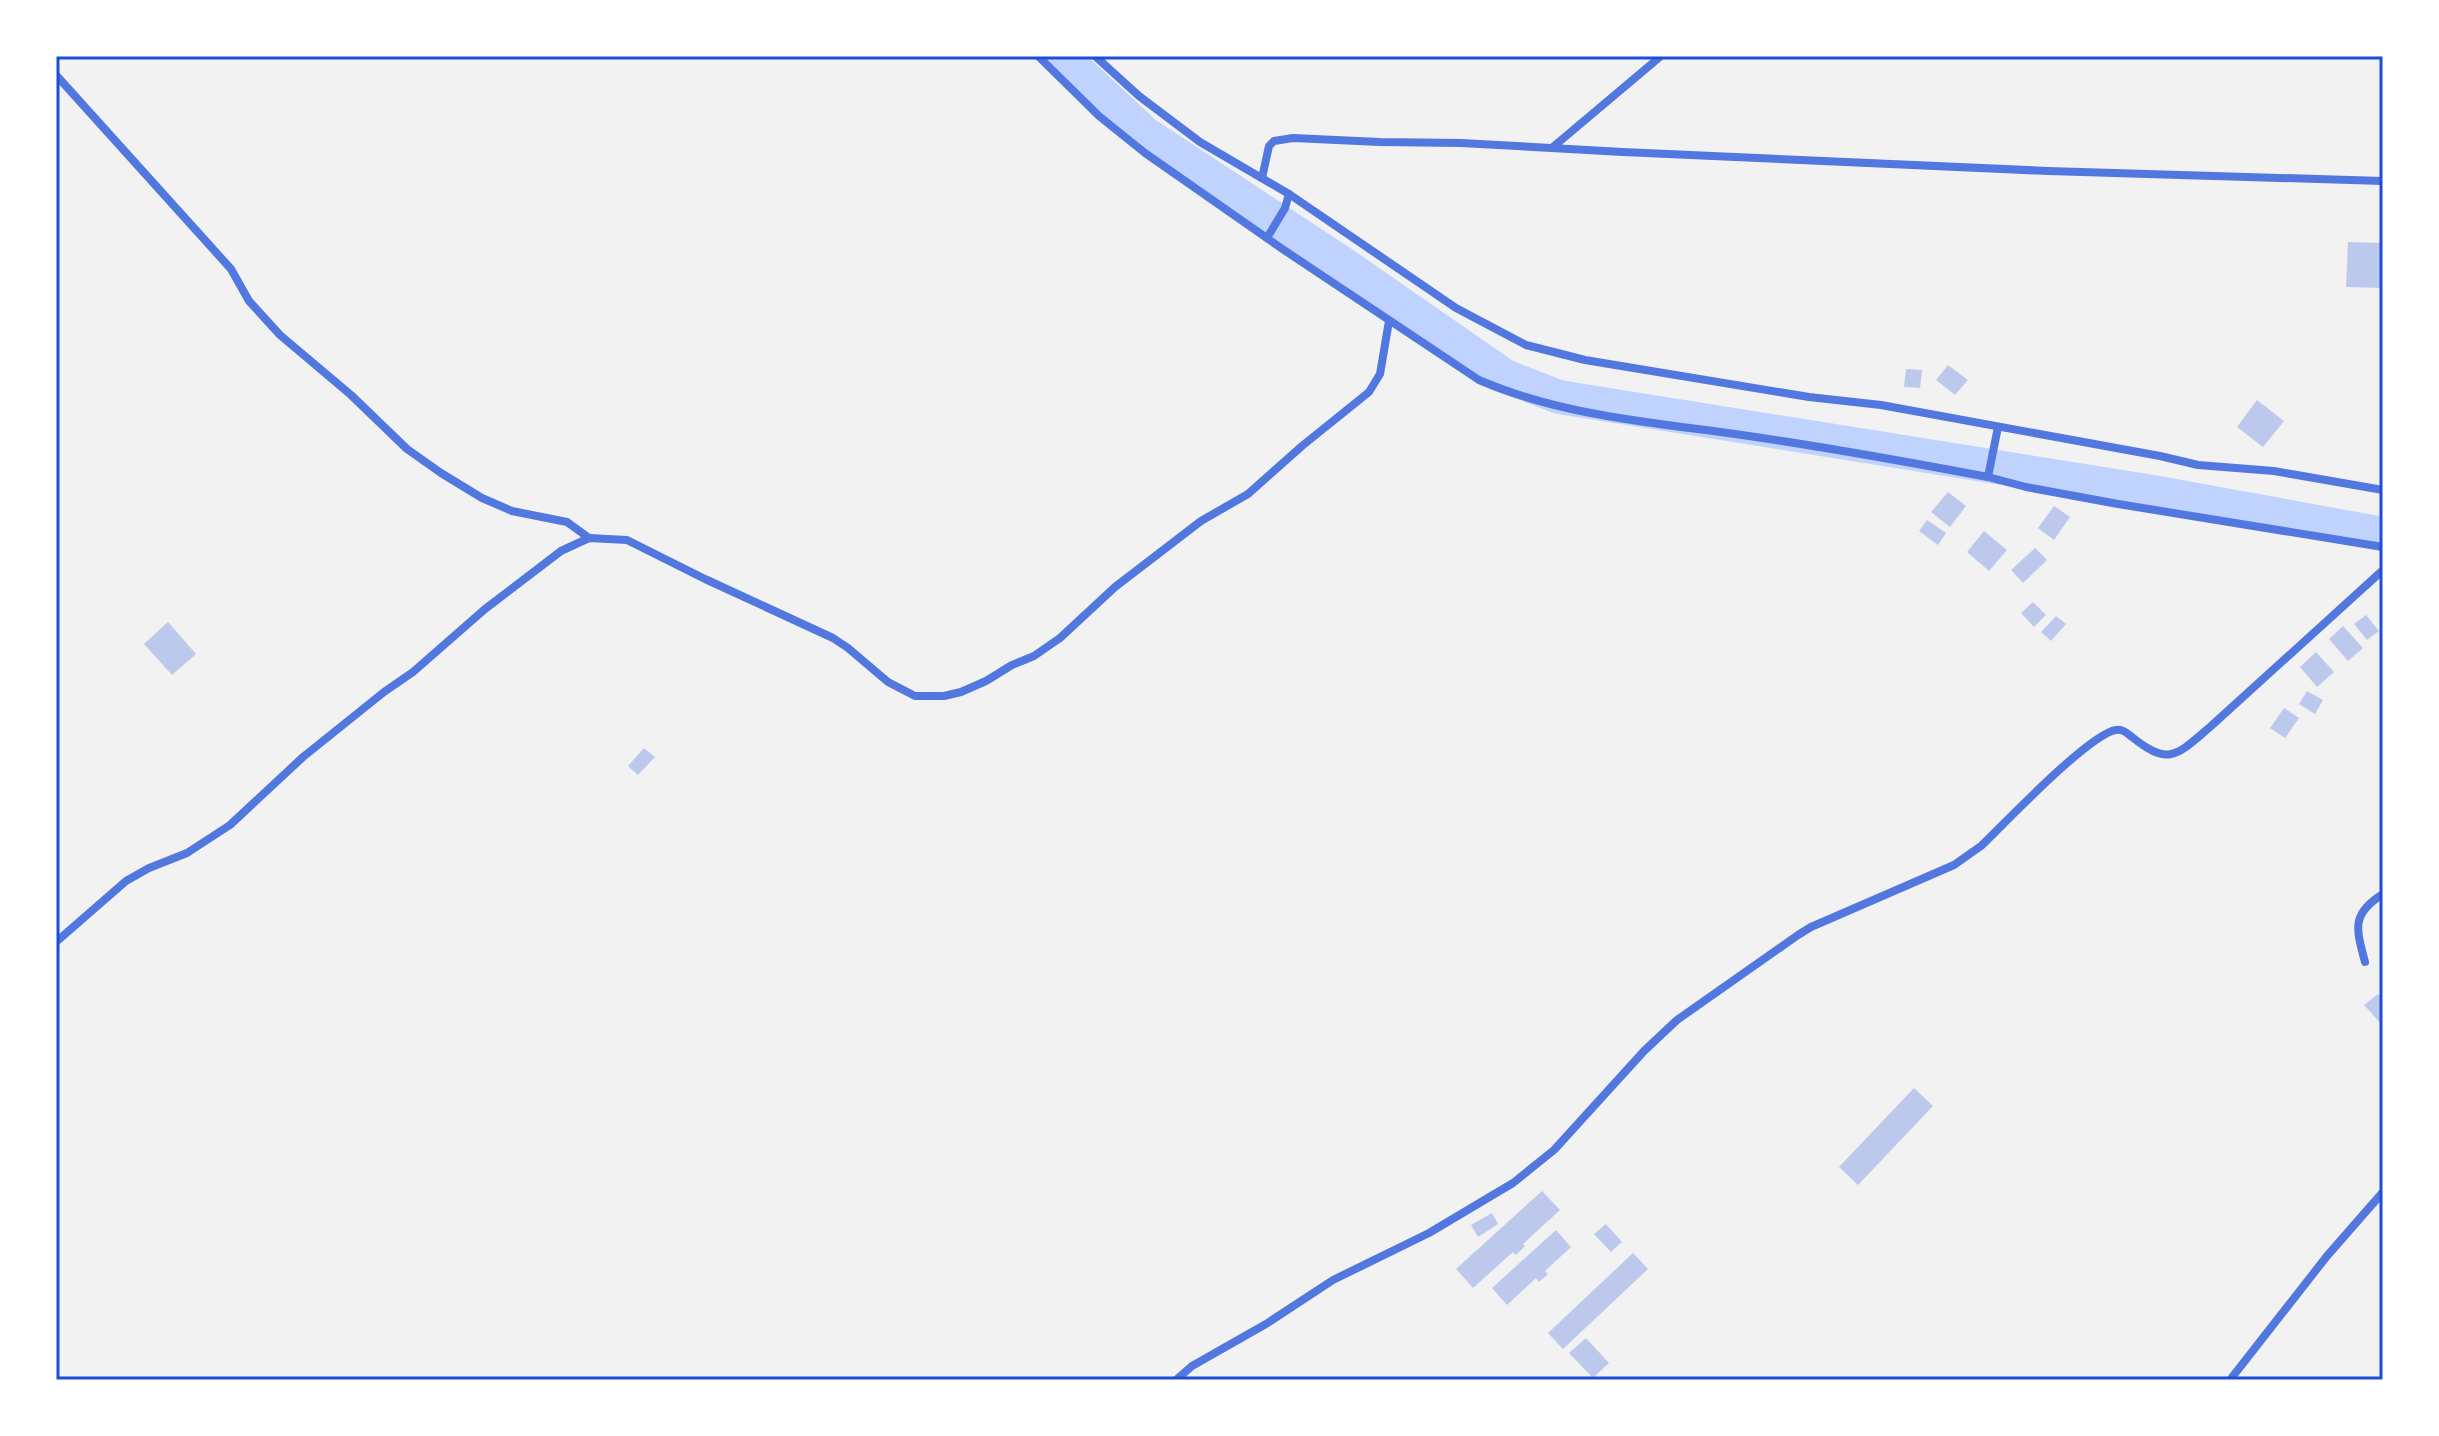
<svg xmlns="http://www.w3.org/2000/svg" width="2439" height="1436" font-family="Figtree,sans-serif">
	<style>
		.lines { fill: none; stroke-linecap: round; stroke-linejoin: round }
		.river { stroke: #bfd3fe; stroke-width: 34 }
		.building { fill: #bdc9ec }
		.minor { stroke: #5277de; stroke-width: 8 }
		.neatline { fill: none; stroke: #1d4ed8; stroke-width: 3 }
	</style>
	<rect width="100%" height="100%" fill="#f2f2f2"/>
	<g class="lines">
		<path class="river" d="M1062,56L1146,134L1345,265L1505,376L1559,397L2153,492L2383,534"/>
	</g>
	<g class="building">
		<path d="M2348,242L2383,243V288L2346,287Z"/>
		<path d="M1948,365L1968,380L1955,395L1936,380Z"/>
		<path d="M1906,369L1922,370L1920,388L1904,387Z"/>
		<path d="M2257,400L2284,421L2263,447L2237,427Z"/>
		<path d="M1948,492L1966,506L1950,527L1931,512Z"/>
		<path d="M2054,506L2070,517L2054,540L2038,528Z"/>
		<path d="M1927,520L1946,533L1938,545L1919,531Z"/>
		<path d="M1984,531L2007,550L1989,571L1967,552Z"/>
		<path d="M2035,548L2047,560L2023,583L2011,570Z"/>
		<path d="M2033,602L2046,615L2034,627L2021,613Z"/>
		<path d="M2366,615L2379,631L2367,640L2354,624Z"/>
		<path d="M2056,616L2066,624L2051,641L2041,632Z"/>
		<path d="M168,622L196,654L172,675L144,644Z"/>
		<path d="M2343,626L2363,648L2348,661L2329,639Z"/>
		<path d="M2316,652L2334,672L2317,687L2300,667Z"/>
		<path d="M2307,691L2323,700L2315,714L2299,704Z"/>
		<path d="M2284,708L2299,718L2285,738L2270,728Z"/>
		<path d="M644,748L655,757L638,775L628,766Z"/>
		<path d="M2378,994L2383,1000V1026L2364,1005Z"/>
		<path d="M1914,1088L1933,1106L1858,1185L1839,1167Z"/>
		<path d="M1542,1191L1560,1210L1523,1244L1525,1246L1516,1255L1513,1252L1473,1288L1456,1269Z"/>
		<path d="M1492,1213L1498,1224L1478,1237L1471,1225Z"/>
		<path d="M1606,1224L1622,1242L1611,1252L1594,1234Z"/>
		<path d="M1556,1230L1571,1247L1545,1271L1548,1274L1539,1282L1536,1278L1507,1305L1492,1288Z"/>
		<path d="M1633,1253L1648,1269L1563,1349L1548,1333Z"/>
		<path d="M1586,1338L1609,1363L1593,1378L1569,1353Z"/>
	</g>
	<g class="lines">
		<g class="minor">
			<path d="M1038,56L1099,116L1145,153L1281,248L1479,380C1560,415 1648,422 1735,434C1820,446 1903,461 1988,477"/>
			<path d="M1095,56L1139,96L1200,142L1289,194L1456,308L1526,345L1585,360L1809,397L1881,405L2160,456L2198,465L2274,471L2383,490"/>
			<path d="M56,75L231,269L249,301L280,335L351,395L407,449L441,473L482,498L512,511L567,522L589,538"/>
			<path d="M1553,147L1661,56"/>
			<path d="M1262,178L1269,146L1274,141L1293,138L1380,142L1461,143L1623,152L2048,171L2383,181"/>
			<path d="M1267,238L1285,208L1289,194"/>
			<path d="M1998,427L1988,477L2026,487L2118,504L2383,547"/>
			<path d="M56,942L126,881L149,868L187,853L230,825L303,757L384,692L413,672L485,609L561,551L589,538L627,540L705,579L833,638L848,648L888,682L915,696H944L961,692L986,681L1012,665L1034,656L1060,638L1115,587L1201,521L1248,494L1302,446L1369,392L1380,374L1389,321"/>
			<path d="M2365,962C2356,928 2351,914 2383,894"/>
			<path d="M1176,1380L1192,1366L1266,1324L1333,1280L1429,1233L1513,1183L1554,1150L1644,1051L1677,1020L1798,935L1811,927L1954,865L1981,846C2004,824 2089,734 2116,730C2123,729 2127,733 2132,737C2169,767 2177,755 2210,727L2383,570"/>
			<path d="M2230,1380L2327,1256L2383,1192"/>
		</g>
	</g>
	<rect width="2439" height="1436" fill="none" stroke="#ffffff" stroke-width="116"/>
	<rect x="58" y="58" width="2323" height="1320" class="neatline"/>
</svg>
